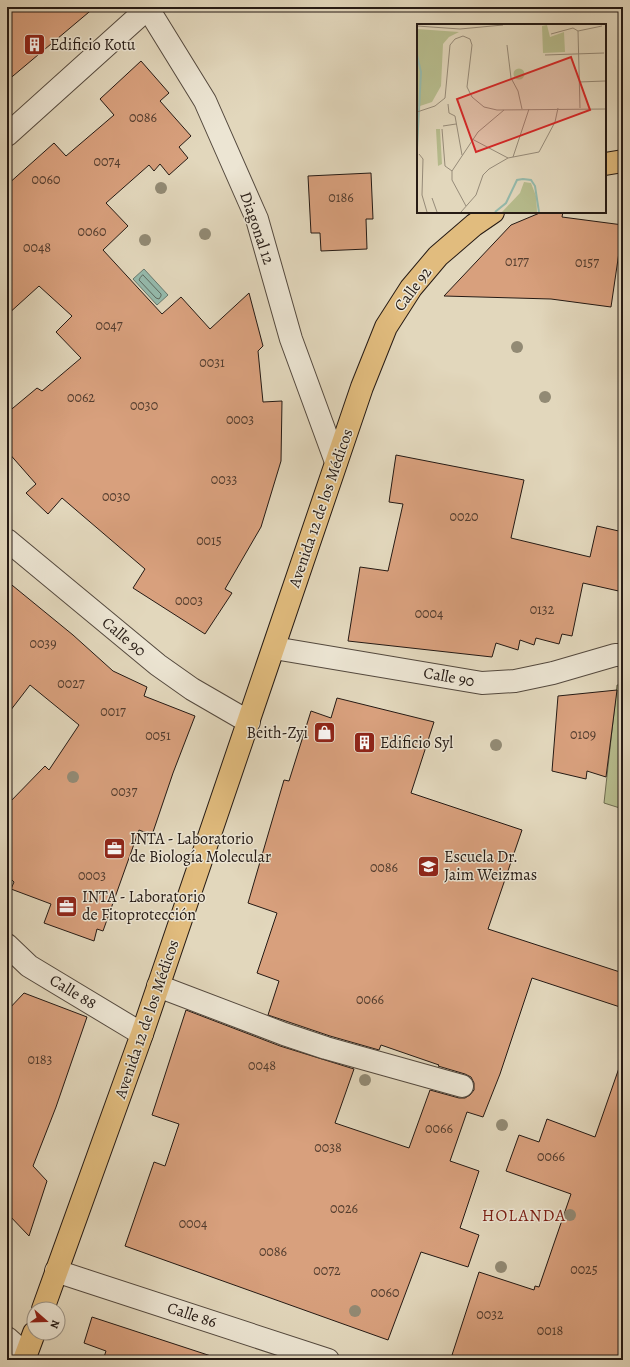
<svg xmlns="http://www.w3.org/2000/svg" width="630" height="1367" font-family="Alegreya,serif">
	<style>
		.green { fill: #b7bd8e; stroke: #6e6c51 }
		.water { fill: #95baac; stroke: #687a6f }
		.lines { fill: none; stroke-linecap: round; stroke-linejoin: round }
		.shore { stroke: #5d6a60; stroke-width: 1 }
		.building { fill: #d8a07d; stroke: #251a14 }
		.minor-casing { stroke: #54493e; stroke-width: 24 }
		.major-casing { stroke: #251a14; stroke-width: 24 }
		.minor { stroke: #ece5d3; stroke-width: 22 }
		.major { stroke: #e1bc7e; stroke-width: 22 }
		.tree { fill: #928a74 }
		.labels { text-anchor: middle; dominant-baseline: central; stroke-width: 3; stroke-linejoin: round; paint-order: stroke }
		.number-label { font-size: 14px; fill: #523c2e }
		.poi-label { font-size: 16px; fill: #251a14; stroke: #ece5d3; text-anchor: start }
		.street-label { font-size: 16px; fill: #251a14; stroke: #ece5d3 }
		.neighbourhood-label { font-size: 17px; letter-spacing: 1px; fill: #7a1f14; stroke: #ece5d3 }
		.inset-river { fill: none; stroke: #95baac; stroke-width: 2 }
		.inset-road { fill: none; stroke: #968b79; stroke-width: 1 }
		.view { fill: #d62828; fill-opacity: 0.15; stroke: #d62828; stroke-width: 2 }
		.inset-edge { fill: none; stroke: #251a14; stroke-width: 2 }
	</style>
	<rect width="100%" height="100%" fill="#e2d7bc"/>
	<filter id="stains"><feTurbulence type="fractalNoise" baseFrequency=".005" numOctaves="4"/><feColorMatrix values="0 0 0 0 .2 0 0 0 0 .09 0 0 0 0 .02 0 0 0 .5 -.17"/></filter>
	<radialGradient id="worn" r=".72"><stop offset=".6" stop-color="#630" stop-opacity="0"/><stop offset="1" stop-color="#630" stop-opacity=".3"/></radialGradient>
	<path class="green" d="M617,685H623V809L604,803Z"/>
	<path class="water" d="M144,269L168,295L157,305L133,279Z"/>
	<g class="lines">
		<path class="shore" d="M143,275L161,294V296L159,299L156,298L139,280L140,278Z"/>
	</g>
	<g class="building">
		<path d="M7,7H95L7,81Z"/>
		<path d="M141,61L169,93L160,101L191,136L179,147L188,158L169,175L160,164L154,171L149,165L106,203L128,226L103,250L162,314L181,297L210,329L249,293L263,346L258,351L263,402L282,401L281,461L261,527L225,589L232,593L205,634L133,588L145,569L62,498L48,514L26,493L36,484L7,451V413L37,388L42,391L81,358L56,332L72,316L39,286L7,315V185L54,143L66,156L114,115L100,99Z"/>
		<path d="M371,173L373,219H366L367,249L321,251L320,233H311L308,176Z"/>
		<path d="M542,212H563L562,217L623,225L611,307L551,299L444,296L511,225Z"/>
		<path d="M396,455L524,480L511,538L590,557L597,526L623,532V592L583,583L572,636L562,634L559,644L536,638L534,645L520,640L518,650L496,643L492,657L348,641L360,567L388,571L403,504L389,502Z"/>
		<path d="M7,581L73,635L113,671L147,687L144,696L195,716L173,773L152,835L139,830L103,931L97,929L94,941L44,923L51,904L11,889L14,882L7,875V805L45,766L49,770L79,725L30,685L7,715Z"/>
		<path d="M617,690L606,777L587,771L586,779L552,771L558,696Z"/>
		<path d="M337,698L434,722L411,793L522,830L488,929L623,973V1008L532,978L500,1074L483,1117L467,1112L450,1161L479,1171L460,1228L479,1235L468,1267L421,1252L388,1340L125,1246L154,1162L165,1166L179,1124L152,1115L186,1010L280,1046L354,1069L335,1123L409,1148L430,1090L459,1098H465L470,1095L474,1090V1083L471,1077L465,1074L438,1066L439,1065L381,1045L379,1050L330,1036L268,1015L279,981L257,973L277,913L248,903L284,780L289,781L311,711L331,718Z"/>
		<path d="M24,993L87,1017L56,1107L33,1166L47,1181L29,1236L7,1213V1011Z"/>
		<path d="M619,1068H623V1360H469L452,1355L479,1272L534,1290L535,1286L539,1287L571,1194L506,1171L519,1135L539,1142L547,1119L595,1137Z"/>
		<path d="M92,1317L211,1356L210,1360H103L106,1351L84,1343Z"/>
	</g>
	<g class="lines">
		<defs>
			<g id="minor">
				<path d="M147,7L205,101L257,219L291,339L336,462"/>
				<path d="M7,135L148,8"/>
				<path d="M7,540L158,665L192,689L249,722"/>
				<path d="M274,648L482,683L515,681L553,673L615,655H623"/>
				<path d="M7,945L29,966L142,1034"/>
				<path d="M158,986L284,1034L326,1048L462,1086"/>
				<path d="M56,1271L328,1360"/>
				<path d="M7,1338L26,1355"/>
			</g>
			<g id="major">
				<path d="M605,164L623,161"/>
				<path d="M43,1309L142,1034L362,387L386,327L411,288L438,256L474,225L493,212"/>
				<path d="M24,1360L34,1333"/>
			</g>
		</defs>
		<use href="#minor" class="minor-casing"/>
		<use href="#major" class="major-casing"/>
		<use href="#minor" class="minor"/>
		<use href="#major" class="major"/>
	</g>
	<g class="tree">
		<circle cx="161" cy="188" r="6"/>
		<circle cx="205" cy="234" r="6"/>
		<circle cx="145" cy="240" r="6"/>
		<circle cx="517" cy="347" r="6"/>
		<circle cx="545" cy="397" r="6"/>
		<circle cx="496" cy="745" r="6"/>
		<circle cx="73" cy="777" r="6"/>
		<circle cx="365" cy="1080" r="6"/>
		<circle cx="502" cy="1125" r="6"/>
		<circle cx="570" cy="1215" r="6"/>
		<circle cx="501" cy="1267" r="6"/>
		<circle cx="355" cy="1311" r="6"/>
	</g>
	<defs>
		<symbol id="building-square" viewBox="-11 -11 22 22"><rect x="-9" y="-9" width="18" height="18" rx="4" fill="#8f2418" stroke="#ece5d3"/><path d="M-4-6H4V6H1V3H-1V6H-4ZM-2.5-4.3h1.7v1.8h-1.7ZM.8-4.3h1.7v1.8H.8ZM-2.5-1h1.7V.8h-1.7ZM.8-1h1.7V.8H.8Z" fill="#fff"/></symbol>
		<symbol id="shop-square" viewBox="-11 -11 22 22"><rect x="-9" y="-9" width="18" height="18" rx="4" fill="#8f2418" stroke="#ece5d3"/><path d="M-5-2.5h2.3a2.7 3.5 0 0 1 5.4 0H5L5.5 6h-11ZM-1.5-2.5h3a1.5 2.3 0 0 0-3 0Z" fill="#fff"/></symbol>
		<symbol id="office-square" viewBox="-11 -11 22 22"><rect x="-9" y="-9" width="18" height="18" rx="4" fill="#8f2418" stroke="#ece5d3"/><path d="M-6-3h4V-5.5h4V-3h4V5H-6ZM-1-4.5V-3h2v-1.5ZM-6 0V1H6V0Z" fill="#fff"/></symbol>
		<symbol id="school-square" viewBox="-11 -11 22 22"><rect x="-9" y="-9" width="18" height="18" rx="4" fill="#8f2418" stroke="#ece5d3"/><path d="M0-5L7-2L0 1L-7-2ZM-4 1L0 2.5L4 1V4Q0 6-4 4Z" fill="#fff"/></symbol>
	</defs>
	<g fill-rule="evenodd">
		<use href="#building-square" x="22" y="32" width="25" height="25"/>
		<use href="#shop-square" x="312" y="720" width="25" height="25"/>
		<use href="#building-square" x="352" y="730" width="25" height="25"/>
		<use href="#office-square" x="102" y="836" width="25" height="25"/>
		<use href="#school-square" x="416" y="854" width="25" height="25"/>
		<use href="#office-square" x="54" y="894" width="25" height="25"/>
	</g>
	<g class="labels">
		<g class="number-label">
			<text x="143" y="117">0086</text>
			<text x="107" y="161">0074</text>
			<text x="46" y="179">0060</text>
			<text x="341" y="197">0186</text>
			<text x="92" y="231">0060</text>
			<text x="37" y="247">0048</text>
			<text x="517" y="261">0177</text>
			<text x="587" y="262">0157</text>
			<text x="109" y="325">0047</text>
			<text x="212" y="362">0031</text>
			<text x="81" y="397">0062</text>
			<text x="144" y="405">0030</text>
			<text x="240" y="419">0003</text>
			<text x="224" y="479">0033</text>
			<text x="116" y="496">0030</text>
			<text x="464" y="516">0020</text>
			<text x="209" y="540">0015</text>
			<text x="189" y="600">0003</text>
			<text x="542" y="609">0132</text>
			<text x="429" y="613">0004</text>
			<text x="43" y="643">0039</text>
			<text x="71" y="683">0027</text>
			<text x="113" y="711">0017</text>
			<text x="583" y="734">0109</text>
			<text x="158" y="735">0051</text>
			<text x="124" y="791">0037</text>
			<text x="384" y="867">0086</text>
			<text x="92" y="875">0003</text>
			<text x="370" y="999">0066</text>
			<text x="40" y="1059">0183</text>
			<text x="262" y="1065">0048</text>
			<text x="439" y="1128">0066</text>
			<text x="328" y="1147">0038</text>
			<text x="551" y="1156">0066</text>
			<text x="344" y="1208">0026</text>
			<text x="193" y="1223">0004</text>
			<text x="273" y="1251">0086</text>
			<text x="584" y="1269">0025</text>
			<text x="327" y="1270">0072</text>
			<text x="385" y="1292">0060</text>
			<text x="490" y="1314">0032</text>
			<text x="550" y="1330">0018</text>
		</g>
		<g class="poi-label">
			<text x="50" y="45">Edificio Kotu</text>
			<text x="308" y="733" text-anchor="end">Beith-Zyi</text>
			<text x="380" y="743">Edificio Syl</text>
			<text x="130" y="839">INTA - Laboratorio<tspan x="130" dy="18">de Biología Molecular</tspan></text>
			<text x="444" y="857">Escuela Dr.<tspan x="444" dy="18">Jaim Weizmas</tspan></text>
			<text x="82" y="897">INTA - Laboratorio<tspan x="82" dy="18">de Fitoprotección</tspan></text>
		</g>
		<g class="street-label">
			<text transform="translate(257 228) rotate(71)">Diagonal 12</text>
			<text transform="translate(413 289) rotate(-53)">Calle 92</text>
			<text transform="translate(321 508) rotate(-71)">Avenida 12 de los Médicos</text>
			<text transform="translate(124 637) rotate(40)">Calle 90</text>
			<text transform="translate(449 677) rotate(10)">Calle 90</text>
			<text transform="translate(73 992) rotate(31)">Calle 88</text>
			<text transform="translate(147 1019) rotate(-71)">Avenida 12 de los Médicos</text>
			<text transform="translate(192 1315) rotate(18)">Calle 86</text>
		</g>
		<g class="neighbourhood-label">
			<text x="524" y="1215">HOLANDA</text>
		</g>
	</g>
	<g transform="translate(417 24)">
		<rect width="189" height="189" fill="#e2d7bc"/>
		<path d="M130,1L133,13L147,8L148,28L126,29L125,2ZM0,5L42,8L32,13L26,20L24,62L15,78L0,83ZM96.5 50a5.5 5.5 0 1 1 11 0a5.5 5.5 0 1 1-11 0ZM19,105H23L25,140L21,142ZM107,158L114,159L119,172L120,188H85L103,169Z" fill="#b7bd8e"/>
		<path class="inset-river" d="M0,31L4,48L0,124M78,188L89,179L100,156L106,155L114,156L118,162L122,188"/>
		<path class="inset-road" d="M0,2L43,5L86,1M161,7L163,84M134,10L156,4L161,7L185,2M90,21L94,54L101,67L105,85M128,31L187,29M162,58L188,57M31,80L32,89L38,92L45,131M0,88L18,82L28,74L33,21L38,15L46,12L53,15L55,21L50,63L55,73L67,83L80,86L189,85M26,102L39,100M25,105L28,142L35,147M55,115L91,134M2,130L6,135L5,171L10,188M96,133L112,85M15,174L20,188M49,182L35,156V147L61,108L87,86M44,188L59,171L66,151L72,145L91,134L122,128L138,98L141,84"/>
		<path class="view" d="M154,33L173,86L59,128L40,75Z"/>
		<rect width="189" height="189" class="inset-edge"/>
	</g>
	<rect width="630" height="1367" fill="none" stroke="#e2d7bc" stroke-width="24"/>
	<rect x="8" y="8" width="614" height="1351" fill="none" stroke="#251a14" stroke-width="2"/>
	<rect x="12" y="12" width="606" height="1343" fill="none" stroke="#251a14"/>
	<g transform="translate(46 1321) rotate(110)"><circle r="19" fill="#ece5d3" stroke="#9c9487"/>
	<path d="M0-3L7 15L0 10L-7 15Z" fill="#8f2418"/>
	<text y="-6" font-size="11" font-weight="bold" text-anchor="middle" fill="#251a14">N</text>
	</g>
	<rect width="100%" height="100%" filter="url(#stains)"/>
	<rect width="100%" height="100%" fill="url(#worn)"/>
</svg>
